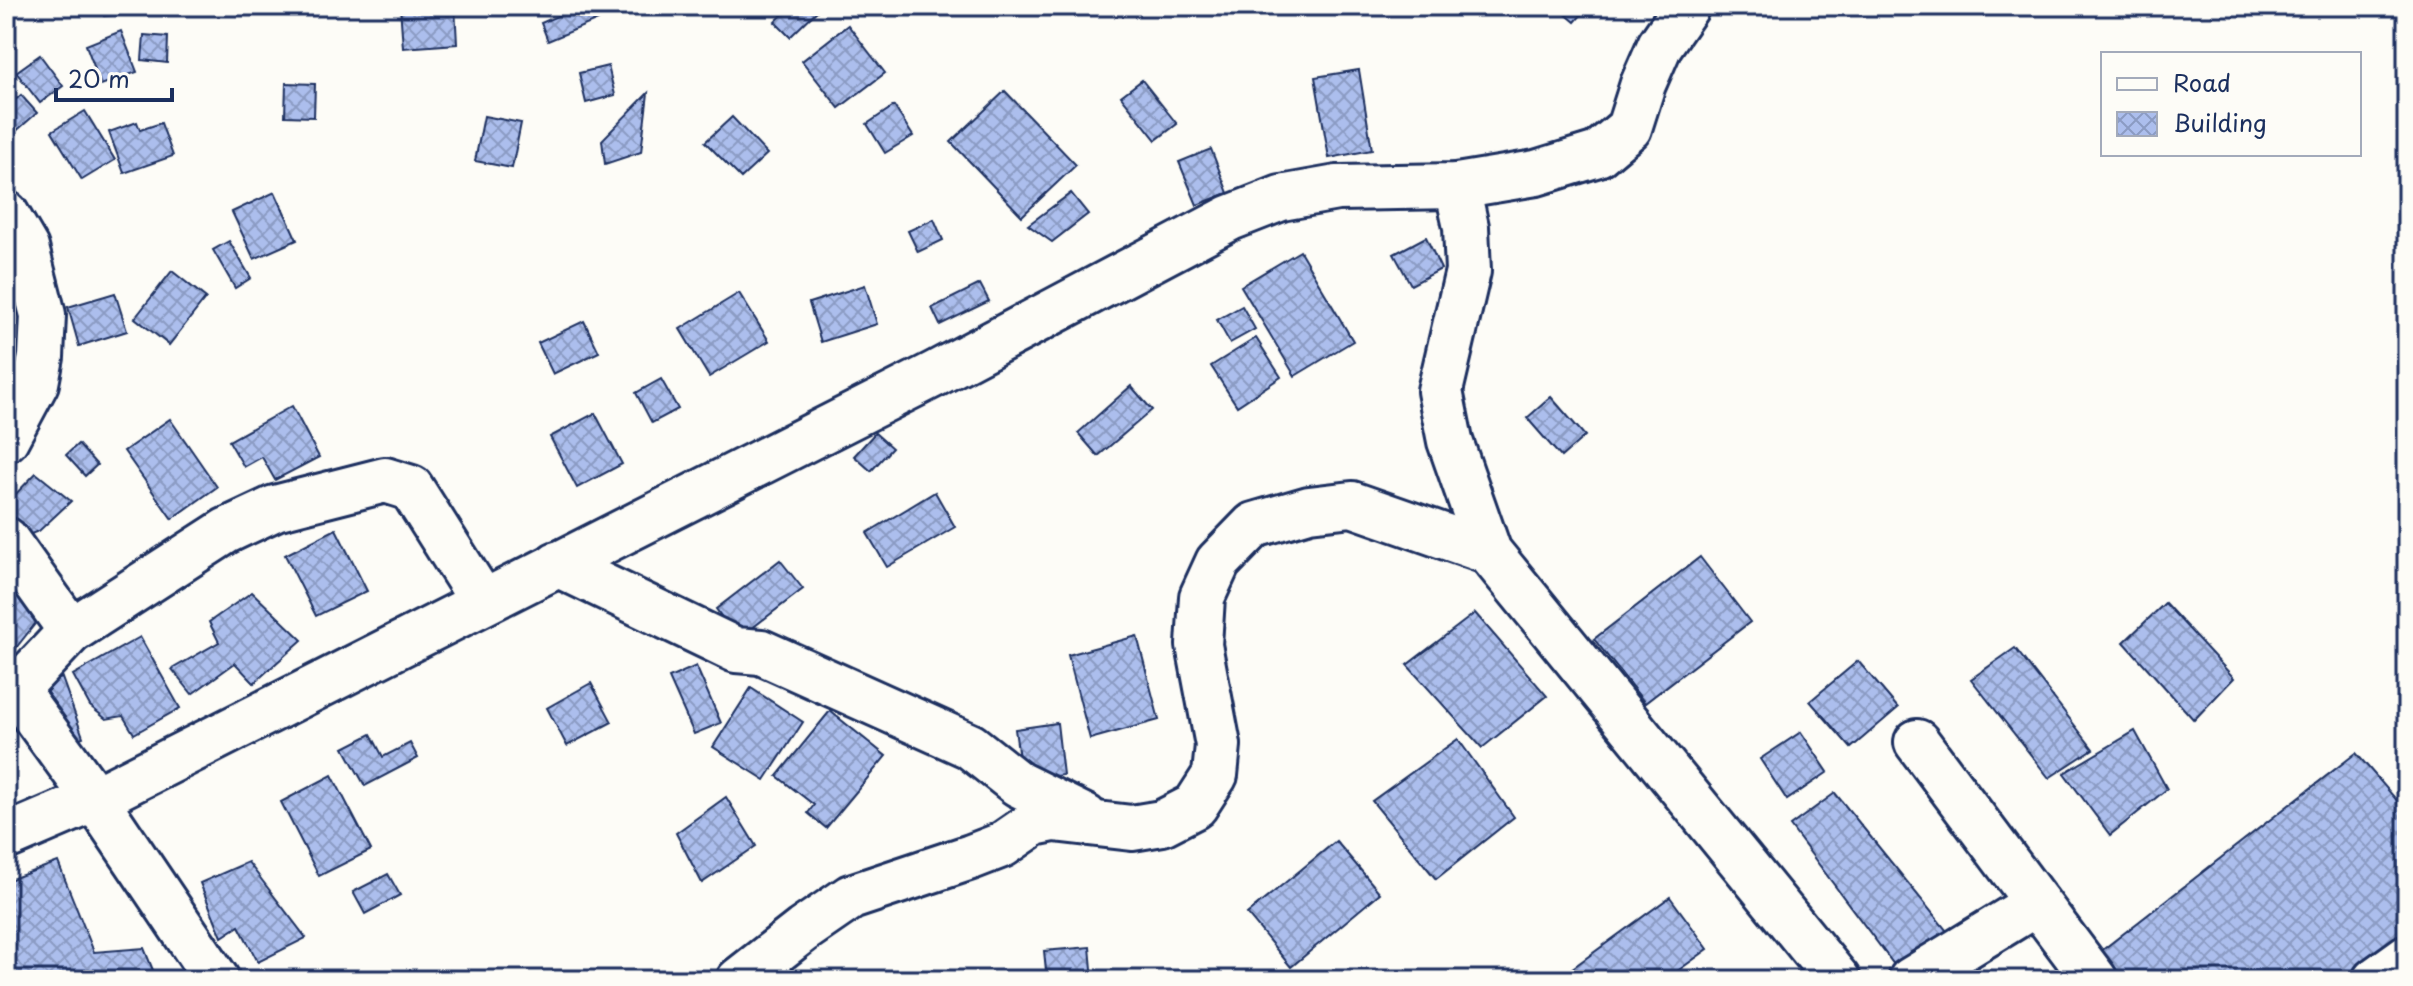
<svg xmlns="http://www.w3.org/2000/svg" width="2413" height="986" font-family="'Playpen Sans',sans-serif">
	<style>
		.building { fill: url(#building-cross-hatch); stroke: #1b2f5e; stroke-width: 2 }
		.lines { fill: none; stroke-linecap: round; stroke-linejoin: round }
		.street-casing { stroke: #1b2f5e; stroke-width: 50 }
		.street { stroke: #fdfcf7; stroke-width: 44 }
	</style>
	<defs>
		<pattern id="building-cross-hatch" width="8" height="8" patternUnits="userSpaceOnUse" patternTransform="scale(2)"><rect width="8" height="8" fill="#acbeed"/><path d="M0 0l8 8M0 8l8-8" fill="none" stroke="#8b9bc3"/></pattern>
	</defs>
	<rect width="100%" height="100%" fill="#fdfcf7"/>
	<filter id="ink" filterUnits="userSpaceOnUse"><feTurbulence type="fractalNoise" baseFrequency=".0125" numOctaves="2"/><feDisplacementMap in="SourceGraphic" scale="16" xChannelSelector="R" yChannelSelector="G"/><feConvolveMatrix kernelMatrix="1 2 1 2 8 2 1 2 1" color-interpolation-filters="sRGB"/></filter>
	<g filter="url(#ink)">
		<g class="building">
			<path d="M103,6H162L163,10L104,16Z"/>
			<path d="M400,6H455L457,44L403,48Z"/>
			<path d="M580,6H592L598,20L548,41L541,23Z"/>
			<path d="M791,6H822L790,37L775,22Z"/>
			<path d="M1556,6H1589L1575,22Z"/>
			<path d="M848,25L885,73L839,108L802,61Z"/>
			<path d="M121,31L137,72L101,85L86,45Z"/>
			<path d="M144,35L168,37L167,63L142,60Z"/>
			<path d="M40,55L63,86L40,103L16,72Z"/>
			<path d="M608,66L615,95L586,103L579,73Z"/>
			<path d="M1359,70L1372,150L1329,158L1315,77Z"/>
			<path d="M1142,80L1177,124L1156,140L1121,96Z"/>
			<path d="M286,83L315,84L314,117L285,116Z"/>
			<path d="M1005,91L1076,165L1022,216L951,142Z"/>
			<path d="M648,93L641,152L605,164L602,140Z"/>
			<path d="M21,95L37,113L6,140V108Z"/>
			<path d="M894,106L913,136L885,153L867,124Z"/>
			<path d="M85,111L115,160L82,180L52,131Z"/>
			<path d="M484,116L521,123L512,168L475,161Z"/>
			<path d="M732,117L767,154L741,178L705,142Z"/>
			<path d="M137,122L140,130L161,123L173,156L124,173L109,132Z"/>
			<path d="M1211,149L1228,193L1197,205L1179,162Z"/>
			<path d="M275,192L297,240L254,259L232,212Z"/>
			<path d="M1071,193L1088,214L1052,242L1028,225Z"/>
			<path d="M934,219L943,240L918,252L908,231Z"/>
			<path d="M1426,237L1441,269L1411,285L1394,254Z"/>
			<path d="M229,241L251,278L235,288L213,250Z"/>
			<path d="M1300,251L1353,341L1295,376L1241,286Z"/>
			<path d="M172,271L206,298L169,345L135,318Z"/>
			<path d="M980,284L989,301L940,325L932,308Z"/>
			<path d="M865,285L877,324L821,342L809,303Z"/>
			<path d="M115,293L127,331L79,346L68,307Z"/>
			<path d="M739,293L769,341L709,377L680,329Z"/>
			<path d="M1242,306L1255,329L1230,343L1217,320Z"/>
			<path d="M584,321L599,352L553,374L538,343Z"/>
			<path d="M1256,338L1281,377L1237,406L1211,366Z"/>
			<path d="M661,379L678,409L652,423L636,393Z"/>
			<path d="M1131,386L1152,410L1098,456L1078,433Z"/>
			<path d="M1551,397L1585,436L1561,457L1527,418Z"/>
			<path d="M292,406L319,457L275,480L262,457L244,467L229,441Z"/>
			<path d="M595,413L622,464L577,488L550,437Z"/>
			<path d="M170,419L217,487L172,519L124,451Z"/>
			<path d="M875,433L892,448L871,471L854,456Z"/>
			<path d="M78,444L97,465L85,476L66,455Z"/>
			<path d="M36,473L71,501L39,531L20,538L6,522V504Z"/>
			<path d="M935,492L955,527L887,567L867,533Z"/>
			<path d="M336,529L367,591L316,616L285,555Z"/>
			<path d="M1700,557L1750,622L1645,703L1594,639Z"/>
			<path d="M780,560L803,589L738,639L716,609Z"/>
			<path d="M6,579L46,610L12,653L26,663L6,689Z"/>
			<path d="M252,592L302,640L254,683L235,663L192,694L172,669L219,642L209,622Z"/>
			<path d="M2165,603L2234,678L2194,720L2124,642Z"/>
			<path d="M1475,613L1547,696L1482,748L1407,665Z"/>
			<path d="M1137,636L1159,720L1090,739L1068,655Z"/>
			<path d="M140,637L180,708L134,734L123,716L106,719L90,706L73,675Z"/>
			<path d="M2015,648L2093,749L2049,778L1971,679Z"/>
			<path d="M1858,661L1898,708L1851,748L1810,701Z"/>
			<path d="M696,666L721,723L694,734L669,678Z"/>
			<path d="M62,678L83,737L60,745L39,686Z"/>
			<path d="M591,683L612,722L567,746L547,708Z"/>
			<path d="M751,688L803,722L765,780L713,747Z"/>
			<path d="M830,711L886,756L826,828L808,813L814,805L777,776Z"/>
			<path d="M1057,723L1063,775L1022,780L1015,729Z"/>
			<path d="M2135,731L2167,789L2110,835L2064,773Z"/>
			<path d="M1801,732L1828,772L1787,800L1760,759Z"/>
			<path d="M371,734L383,757L410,743L418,758L365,786L344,748Z"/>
			<path d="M1458,739L1514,817L1436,879L1372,801Z"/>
			<path d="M2356,753L2407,812V940L2354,980H2101L2087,962Z"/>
			<path d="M332,775L371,850L319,876L281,802Z"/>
			<path d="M1835,793L1951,936L1901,974L1790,826Z"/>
			<path d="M726,797L756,846L702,883L676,833Z"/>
			<path d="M1336,841L1380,893L1291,967L1247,914Z"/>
			<path d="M58,862L94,952L144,948L157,980H6V881Z"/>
			<path d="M248,862L306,938L258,962L239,926L222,937L200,883Z"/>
			<path d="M388,874L400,895L365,914L353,892Z"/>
			<path d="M1670,897L1708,949L1665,980H1556Z"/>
			<path d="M1090,947L1093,980H1047L1044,951Z"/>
		</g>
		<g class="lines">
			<defs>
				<g id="street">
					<path d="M1457,186L1466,227L1468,271L1440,391L1450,441L1489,552L1838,980"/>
					<path d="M6,214L26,248L43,315L41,357L36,383L6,439"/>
					<path d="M6,540L71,631"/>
					<path d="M557,564L736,650L761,652L970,746L1018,784L1085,817"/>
					<path d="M1917,742L2095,980"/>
					<path d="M6,837L95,799L935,374L1230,218L1281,198L1337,188L1457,186L1536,173L1598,154L1629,128L1643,84L1660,45L1687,6"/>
					<path d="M217,980L95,799L22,699L24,681L71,631L226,531L275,508L385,480L411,488L483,602"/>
					<path d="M739,980L803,930L851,897L971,857L1002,845L1034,823L1054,819L1132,828L1162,823L1195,806L1215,775L1218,745L1199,645L1202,597L1218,562L1254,525L1309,509L1352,504L1489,552"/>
					<path d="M1911,980L2037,903"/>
					<path d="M2375,980L2407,957"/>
				</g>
			</defs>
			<use href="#street" class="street-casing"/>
			<use href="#street" class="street"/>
		</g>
	</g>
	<rect width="2413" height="986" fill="none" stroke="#fdfcf7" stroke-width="32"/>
	<rect x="16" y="16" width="2381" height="954" fill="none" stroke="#1b2f5e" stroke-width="3" filter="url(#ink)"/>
	<rect x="2101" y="52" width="260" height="104" fill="#fdfcf7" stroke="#a3aaba" stroke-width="2"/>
	<rect x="2117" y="78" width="40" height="12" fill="#fdfcf7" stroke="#a3aaba" stroke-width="2"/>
	<text x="2173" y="92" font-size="24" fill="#1b2f5e">Road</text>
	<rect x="2117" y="112" width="40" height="24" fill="url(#building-cross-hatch)" stroke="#a3aaba" stroke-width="2"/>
	<text x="2173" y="132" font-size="24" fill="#1b2f5e">Building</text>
	<path d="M56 88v12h116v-12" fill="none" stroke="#1b2f5e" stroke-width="4"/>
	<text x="68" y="88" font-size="24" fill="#1b2f5e" stroke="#fdfcf7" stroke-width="6" paint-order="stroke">20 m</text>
</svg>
